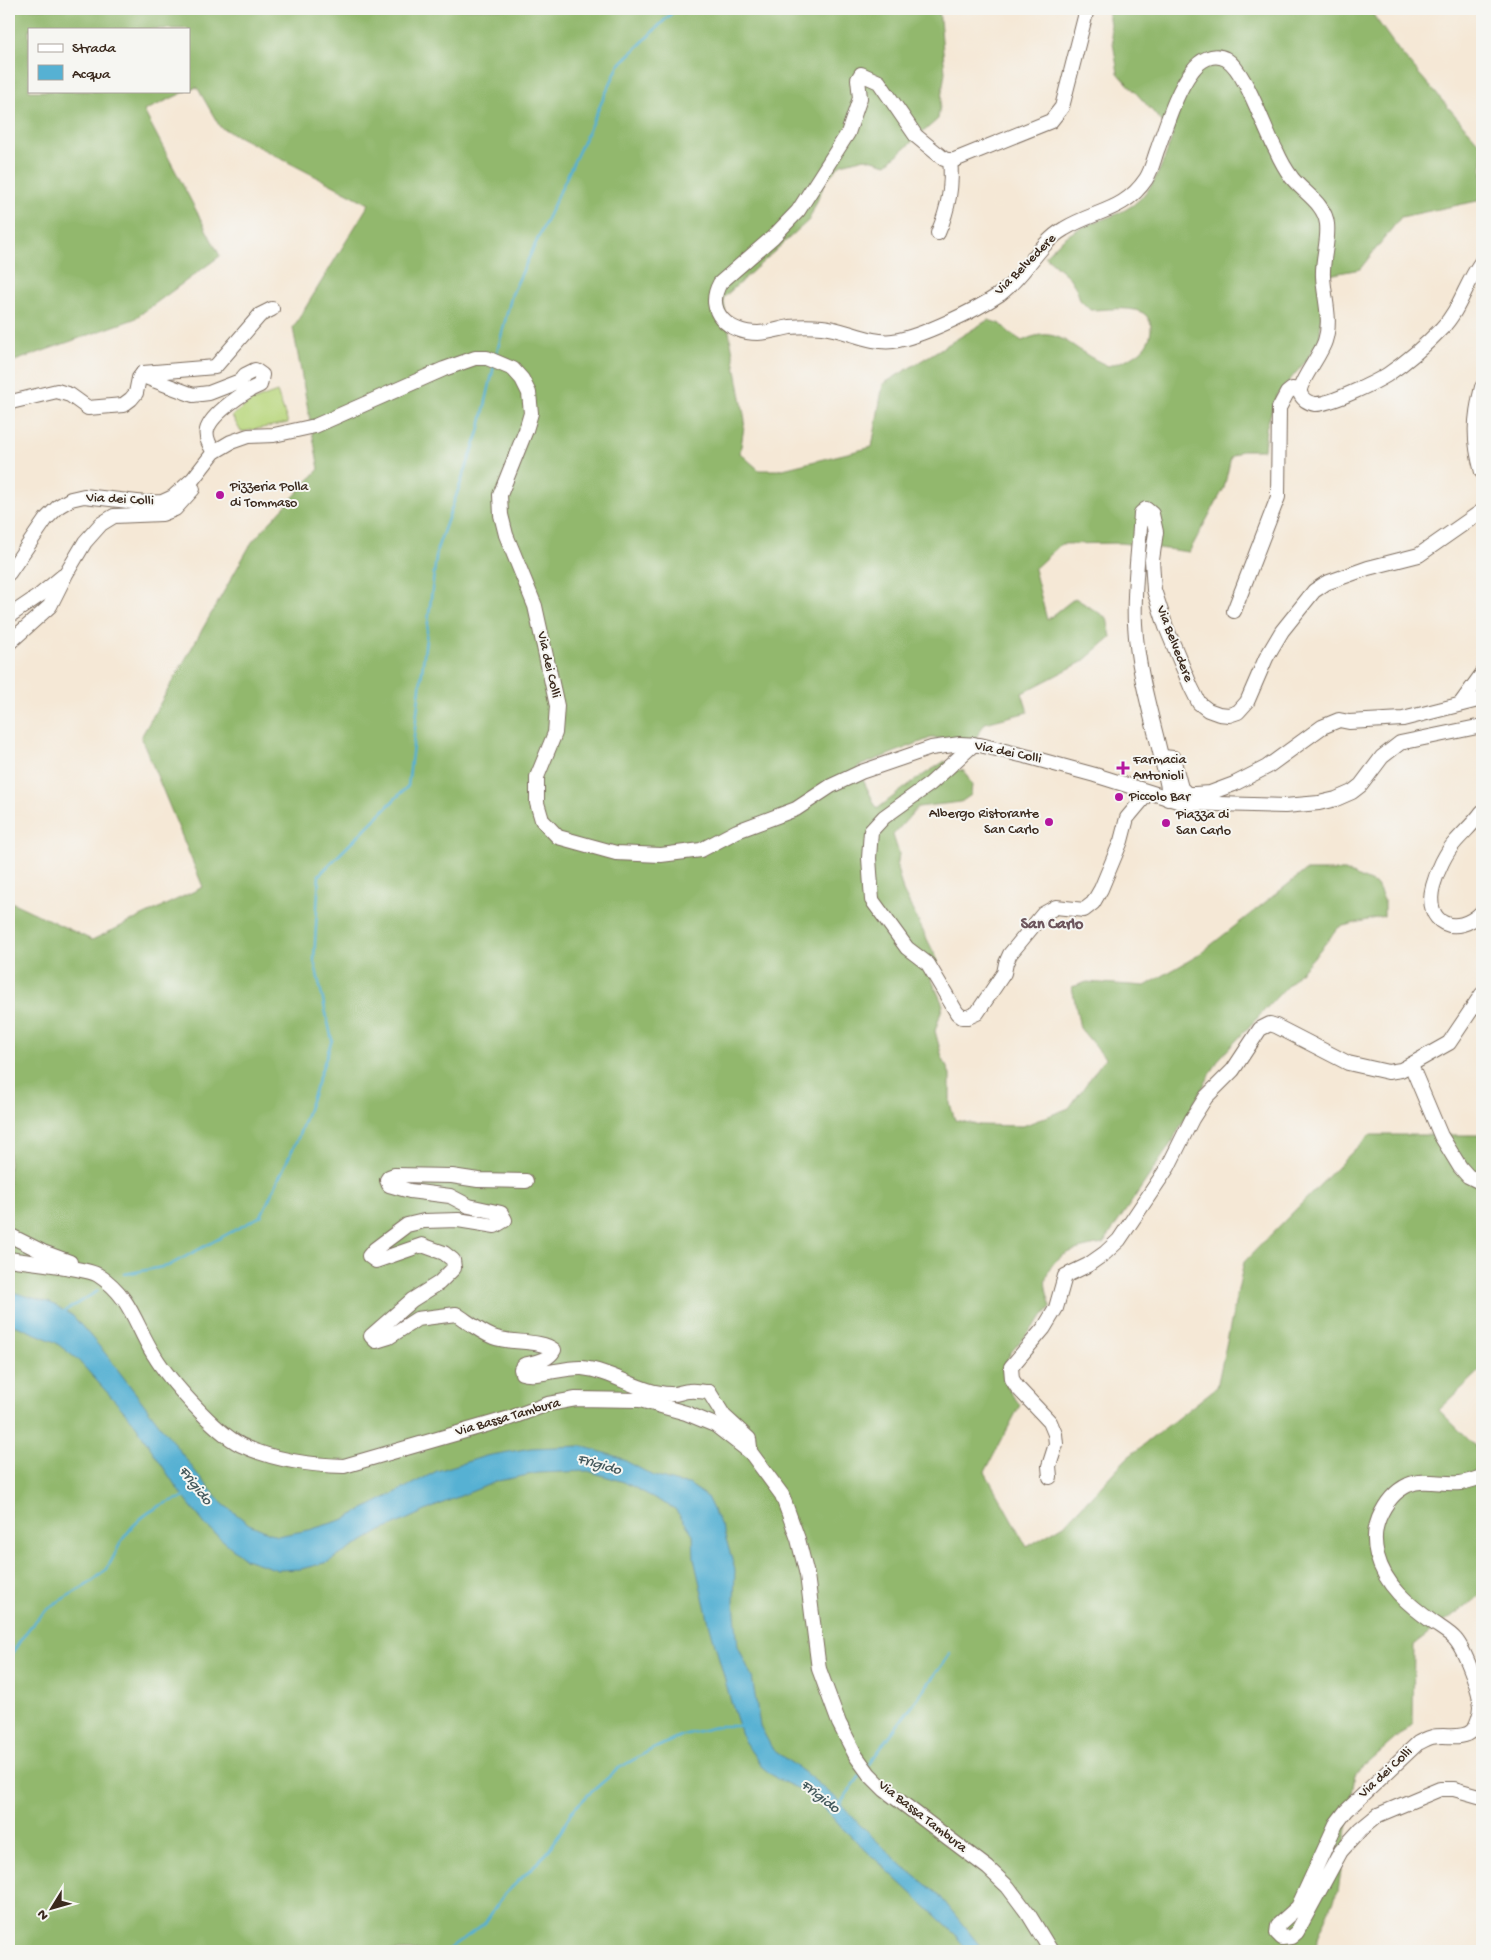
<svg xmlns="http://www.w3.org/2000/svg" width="1491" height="1960" font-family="'Gochi Hand',sans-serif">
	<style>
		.green { fill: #b9d77e; stroke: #7a804e }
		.forest { fill: #92b86d; stroke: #667146 }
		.water { fill: #56b1d3; stroke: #486e78 }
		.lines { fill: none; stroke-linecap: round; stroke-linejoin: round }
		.stream { stroke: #56b1d3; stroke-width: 2.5 }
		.minor-casing { stroke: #7c6c5e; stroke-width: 16 }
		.minor { stroke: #fff; stroke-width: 14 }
		.poi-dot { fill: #b5179e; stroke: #f6f6f2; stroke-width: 2 }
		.labels { text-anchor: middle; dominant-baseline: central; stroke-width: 4; stroke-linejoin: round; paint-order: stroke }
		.street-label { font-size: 14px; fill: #3b2a1e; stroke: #f6f6f2 }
		.poi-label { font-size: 14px; fill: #3b2a1e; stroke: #f6f6f2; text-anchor: start }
		.water-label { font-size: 15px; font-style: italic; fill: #44595d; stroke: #f6f6f2 }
		.quarter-label { font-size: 16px; font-weight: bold; fill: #6d565d; stroke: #f6f6f2 }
	</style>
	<rect width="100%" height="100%" fill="#f6f6f2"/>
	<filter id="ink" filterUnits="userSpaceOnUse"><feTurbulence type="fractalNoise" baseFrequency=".02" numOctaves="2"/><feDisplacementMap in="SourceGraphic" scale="10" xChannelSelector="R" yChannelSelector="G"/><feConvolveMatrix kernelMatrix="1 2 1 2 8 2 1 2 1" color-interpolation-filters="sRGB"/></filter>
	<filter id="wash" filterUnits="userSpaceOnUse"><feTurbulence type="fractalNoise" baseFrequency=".0096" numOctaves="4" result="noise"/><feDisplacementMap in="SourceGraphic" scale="20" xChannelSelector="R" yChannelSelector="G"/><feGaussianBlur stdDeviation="1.12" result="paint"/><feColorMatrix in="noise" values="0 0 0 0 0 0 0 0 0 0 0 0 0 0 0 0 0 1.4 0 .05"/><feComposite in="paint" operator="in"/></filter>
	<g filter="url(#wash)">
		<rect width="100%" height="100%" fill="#f5e8d6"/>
		<path class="green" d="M277,392L288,423L241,432L232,416L250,402Z"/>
		<path class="forest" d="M9,9H939L945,72L938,119L887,164L865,158L841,164L826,180L809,220L723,298L745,420L740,453L759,470H779L872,447L883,384L988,320L1001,324L1010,333L1022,341C1049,328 1061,337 1084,353C1091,358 1100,362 1108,366C1128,360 1152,351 1151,327C1151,322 1147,314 1141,312C1129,306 1103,310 1090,310L1080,300L1076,288L1069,277L1045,256C1054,247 1064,237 1075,231C1096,219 1122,217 1140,199C1157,183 1166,155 1173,134L1118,73L1108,12L1103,9H1369L1399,51L1482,146V200L1401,217L1360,269L1329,275L1321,317L1320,337L1306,361L1277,395L1266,428L1264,450H1242L1231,457L1224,488L1189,552L1121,543L1061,544L1034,569L1047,620L1075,598L1107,618L1111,637L1082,662L1022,693L1028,712L985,723L975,739L931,738L857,767L877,809L911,783L945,761L954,769L964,771L972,785L971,795L961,802L918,807L893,835L899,854L897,868L903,891L938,961L931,978L943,1005L935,1031L942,1057L950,1074V1104L955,1120L980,1125L1023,1126L1069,1108L1105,1058L1080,1028L1072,987L1087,982L1145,986L1197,956L1305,871H1345L1377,885L1384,900V916L1339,927L1314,957L1219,1059L1170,1145L1103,1244C1080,1248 1052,1252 1046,1279C1044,1287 1049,1299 1051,1307L1012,1351L1003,1367L1007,1387L1020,1405L985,1472L1027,1547L1064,1525L1127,1458L1217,1387L1244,1262L1369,1135H1479L1482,1137V1369L1439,1410L1475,1446L1482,1445V1594L1414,1645L1413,1723L1355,1774L1338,1891L1312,1951H9V901L92,940L203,887L141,737L252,542L319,469L293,328L369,204L220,127L197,87L189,90V29H29V91H187L144,111L220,256L134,319L9,363Z"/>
		<path class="water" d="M9,1291L51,1303L73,1316L105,1353L198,1475L223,1504L249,1524L277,1536L309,1530L345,1519L437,1471L486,1456L531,1448L581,1446L618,1457L654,1476L678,1483L689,1484L707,1497L724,1532L735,1570L734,1603L738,1646L752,1677L760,1726L773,1750L804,1772L835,1797L859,1824L904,1867L939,1895L984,1951H967L955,1934L840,1826L821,1805L801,1790L777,1779L762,1767L744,1741L731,1702L709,1623L694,1559L693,1534L675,1509L624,1482L588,1471L538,1473L498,1481L443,1503L381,1531L328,1562L301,1569L278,1570L245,1559L207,1527L179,1491L132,1420L78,1360L55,1342L17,1326L9,1325Z"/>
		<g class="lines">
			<g class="stream">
				<path d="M496,356L512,294L619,65L676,9"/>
				<path d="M125,1274L168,1266L261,1216L298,1138L332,1040L314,960L319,875L408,786L437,549L479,432L494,366"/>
				<path d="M63,1312L98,1291"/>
				<path d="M9,1659C23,1635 37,1614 61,1600C74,1592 88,1586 100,1575C110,1567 114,1555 120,1544C135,1518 159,1502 187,1497"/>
				<path d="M869,1764L950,1654"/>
				<path d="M839,1805L860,1776"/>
				<path d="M447,1951L485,1923L503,1896L547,1853L561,1832L571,1812L588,1795L619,1768L649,1751L683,1735L720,1726H742"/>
			</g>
		</g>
	</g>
	<g filter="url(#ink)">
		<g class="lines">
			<defs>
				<g id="minor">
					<path d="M1087,9L1062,107L1051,121L952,161L944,159L916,136L879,82L861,74L858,79L860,98L848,133L798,211L773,237L720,283C704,312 729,333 758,333C768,333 779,329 790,327C800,326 812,326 822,327C845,329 870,344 893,341C921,337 976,310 1000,294C1025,276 1038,244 1064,229C1095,210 1124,212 1146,179C1152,170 1154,158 1158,148C1167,123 1176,92 1192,71C1200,60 1213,52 1226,59C1246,71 1264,129 1276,150C1280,159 1286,170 1292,178C1304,193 1325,204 1327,224C1329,241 1322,259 1323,276C1324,298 1332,320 1325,341C1321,355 1298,383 1300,393C1302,399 1308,403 1315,404C1329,405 1374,383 1387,375C1406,362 1426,345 1442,328C1460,310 1466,282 1482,261"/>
					<path d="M938,233C948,210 953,186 950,160"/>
					<path d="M143,373L148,378L193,395L209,393L240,381L245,375L255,370L262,375L260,385C245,391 211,414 207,430C205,438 210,446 214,452"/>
					<path d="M143,373L215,367L260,315L272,309"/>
					<path d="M1482,387C1474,419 1473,440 1482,472"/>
					<path d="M11,402L57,391L70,395L88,408L123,405L131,399L136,393L139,378L143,373"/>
					<path d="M9,573L46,519L59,506L71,499L84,496L146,503L162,502L173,497L193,479L214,452L231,442L248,436L274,435L315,426L444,369L475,358H487L513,369L522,379L529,393L531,413L526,430L500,495L501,515L506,535L535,606L557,706L555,733L537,777V803L542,820L558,837L616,853L661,855L701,850L737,831L796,809L831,786L861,772L931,748L960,744L980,745L1029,757L1095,775L1184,803L1285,806L1319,803L1336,799L1352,792L1361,785L1382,757L1400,743L1482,726"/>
					<path d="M1234,611L1278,497L1279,408L1287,393L1292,389L1300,390"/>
					<path d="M9,616L40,595L63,576"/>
					<path d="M9,643L50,606L66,574L85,542L101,524L114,516L162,514L175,509L193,489"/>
					<path d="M1461,703L1482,674"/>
					<path d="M974,744L930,784L884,817L871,831L869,858L872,900L907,948L928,964L957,1013L962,1017H968L977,1013L1004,973L1006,963L1010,954L1043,914L1056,907L1084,910L1093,903L1101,889L1121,841L1127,818L1148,793"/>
					<path d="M1163,757L1173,758L1181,788L1187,794H1195L1210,793L1234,784L1267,767L1322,727L1339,720L1349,722L1403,719L1482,699"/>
					<path d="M1168,799L1169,793C1159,737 1138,682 1135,624C1133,588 1139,550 1141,513L1146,509L1152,514L1156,532L1152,560L1154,590L1166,627L1191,687L1199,703L1208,710L1219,714L1229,715L1238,712L1247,702L1266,658L1282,631L1314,591L1326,583L1368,568L1419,555L1482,511"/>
					<path d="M1482,812C1474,823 1465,831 1456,841C1446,852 1437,871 1433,886C1423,924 1456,938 1482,912"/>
					<path d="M1411,1065L1441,1136L1460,1167L1468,1176L1482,1183"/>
					<path d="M526,1181L478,1180L452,1176L394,1175L389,1177L387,1180L389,1185L410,1191L450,1196L469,1206L501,1213L505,1220L495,1226L458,1220L424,1221L407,1225L375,1249L369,1256L376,1261L422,1245L444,1253L453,1260L454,1268L439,1283L412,1300L371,1336L376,1341L389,1337L417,1319L456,1314C467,1321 480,1332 493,1337C510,1344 540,1339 554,1350C548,1361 535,1362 524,1365L521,1369L522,1373C536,1378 563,1367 582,1368C613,1371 639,1393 670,1394C677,1395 683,1391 689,1391C696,1390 702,1392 709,1392L724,1416L749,1439L750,1447"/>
					<path d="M9,1235L43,1252L70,1262"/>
					<path d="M9,1259C26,1262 87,1268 98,1275C131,1296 135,1325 154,1355C169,1380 215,1432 241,1445C273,1460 309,1465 344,1466L510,1418L548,1404L576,1399L640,1400L686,1413L715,1425L751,1453L782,1495L798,1539L807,1575L819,1669L839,1723L856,1756L869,1774L885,1790L988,1868L1008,1887L1029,1915L1051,1951"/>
					<path d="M1050,1477L1049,1466L1056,1444L1055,1434L1050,1422L1017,1387L1012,1379L1011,1367L1044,1328L1056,1308L1065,1276L1088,1265L1105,1253L1119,1240L1168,1167L1192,1119L1206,1097L1233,1070L1260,1029L1270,1024L1276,1026L1348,1063L1388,1072L1401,1070L1449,1043L1482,994"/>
					<path d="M1482,1477C1475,1479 1468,1482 1460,1483C1443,1485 1424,1478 1408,1485C1393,1492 1385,1504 1379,1518C1374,1530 1374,1543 1377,1555C1385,1586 1409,1605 1434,1623C1441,1628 1450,1633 1455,1639C1465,1650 1480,1691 1481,1706C1481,1713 1477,1726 1472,1731C1463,1740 1444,1734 1432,1737C1427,1738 1423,1741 1418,1743L1346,1811L1336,1824L1298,1907L1278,1925L1277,1933L1282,1938L1291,1937L1297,1932L1341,1851L1361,1829L1378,1815L1440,1789H1454L1482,1797"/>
				</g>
			</defs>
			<use href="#minor" class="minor-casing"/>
			<use href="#minor" class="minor"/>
		</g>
	</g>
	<g class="poi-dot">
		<circle cx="220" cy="495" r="5"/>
		<path d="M1120.5 760.5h5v5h5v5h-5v5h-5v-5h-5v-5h5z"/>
		<circle cx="1119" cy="797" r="5"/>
		<circle cx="1049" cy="822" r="5"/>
		<circle cx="1166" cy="823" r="5"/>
	</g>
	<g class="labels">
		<g class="street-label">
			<text transform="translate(1026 265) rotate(-45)">Via Belvedere</text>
			<text transform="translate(120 500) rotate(3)">Via dei Colli</text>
			<text transform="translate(1174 644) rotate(69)">Via Belvedere</text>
			<text transform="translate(548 665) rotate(77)">Via dei Colli</text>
			<text transform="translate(1008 753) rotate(12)">Via dei Colli</text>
			<text transform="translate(508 1418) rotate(-16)">Via Bassa Tambura</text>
			<text transform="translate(1386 1773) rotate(-43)">Via dei Colli</text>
			<text transform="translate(922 1817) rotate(38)">Via Bassa Tambura</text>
		</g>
		<g class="poi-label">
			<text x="230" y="487">Pizzeria Polla<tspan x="230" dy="16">di Tommaso</tspan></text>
			<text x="1133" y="760">Farmacia<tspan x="1133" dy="16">Antonioli</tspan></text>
			<text x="1129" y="797">Piccolo Bar</text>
			<text x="1039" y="814" text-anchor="end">Albergo Ristorante<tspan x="1039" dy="16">San Carlo</tspan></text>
			<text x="1176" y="815">Piazza di<tspan x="1176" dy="16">San Carlo</tspan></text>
		</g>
		<g class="water-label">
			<text transform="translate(599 1465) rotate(16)">Frigido</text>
			<text transform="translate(195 1486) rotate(52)">Frigido</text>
			<text transform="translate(820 1797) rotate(38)">Frigido</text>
		</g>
		<g class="quarter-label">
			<text x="1052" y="925">San Carlo</text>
		</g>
	</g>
	<rect width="1491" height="1960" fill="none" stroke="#f6f6f2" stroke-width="30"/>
	<rect x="28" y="28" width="162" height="65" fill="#f6f6f2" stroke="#aba49d"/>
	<rect x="38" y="44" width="25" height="8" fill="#ffffff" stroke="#aba49d"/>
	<text x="72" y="52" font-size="15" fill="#3b2a1e">Strada</text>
	<rect x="38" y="65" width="25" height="15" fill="#56b1d3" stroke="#aba49d"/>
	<text x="72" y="78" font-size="15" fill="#3b2a1e">Acqua</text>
	<g transform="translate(52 1908) rotate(233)" stroke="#f6f6f2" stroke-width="4" paint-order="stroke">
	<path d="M0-4L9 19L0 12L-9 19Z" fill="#3b2a1e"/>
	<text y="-8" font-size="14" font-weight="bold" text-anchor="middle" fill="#3b2a1e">N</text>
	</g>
</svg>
